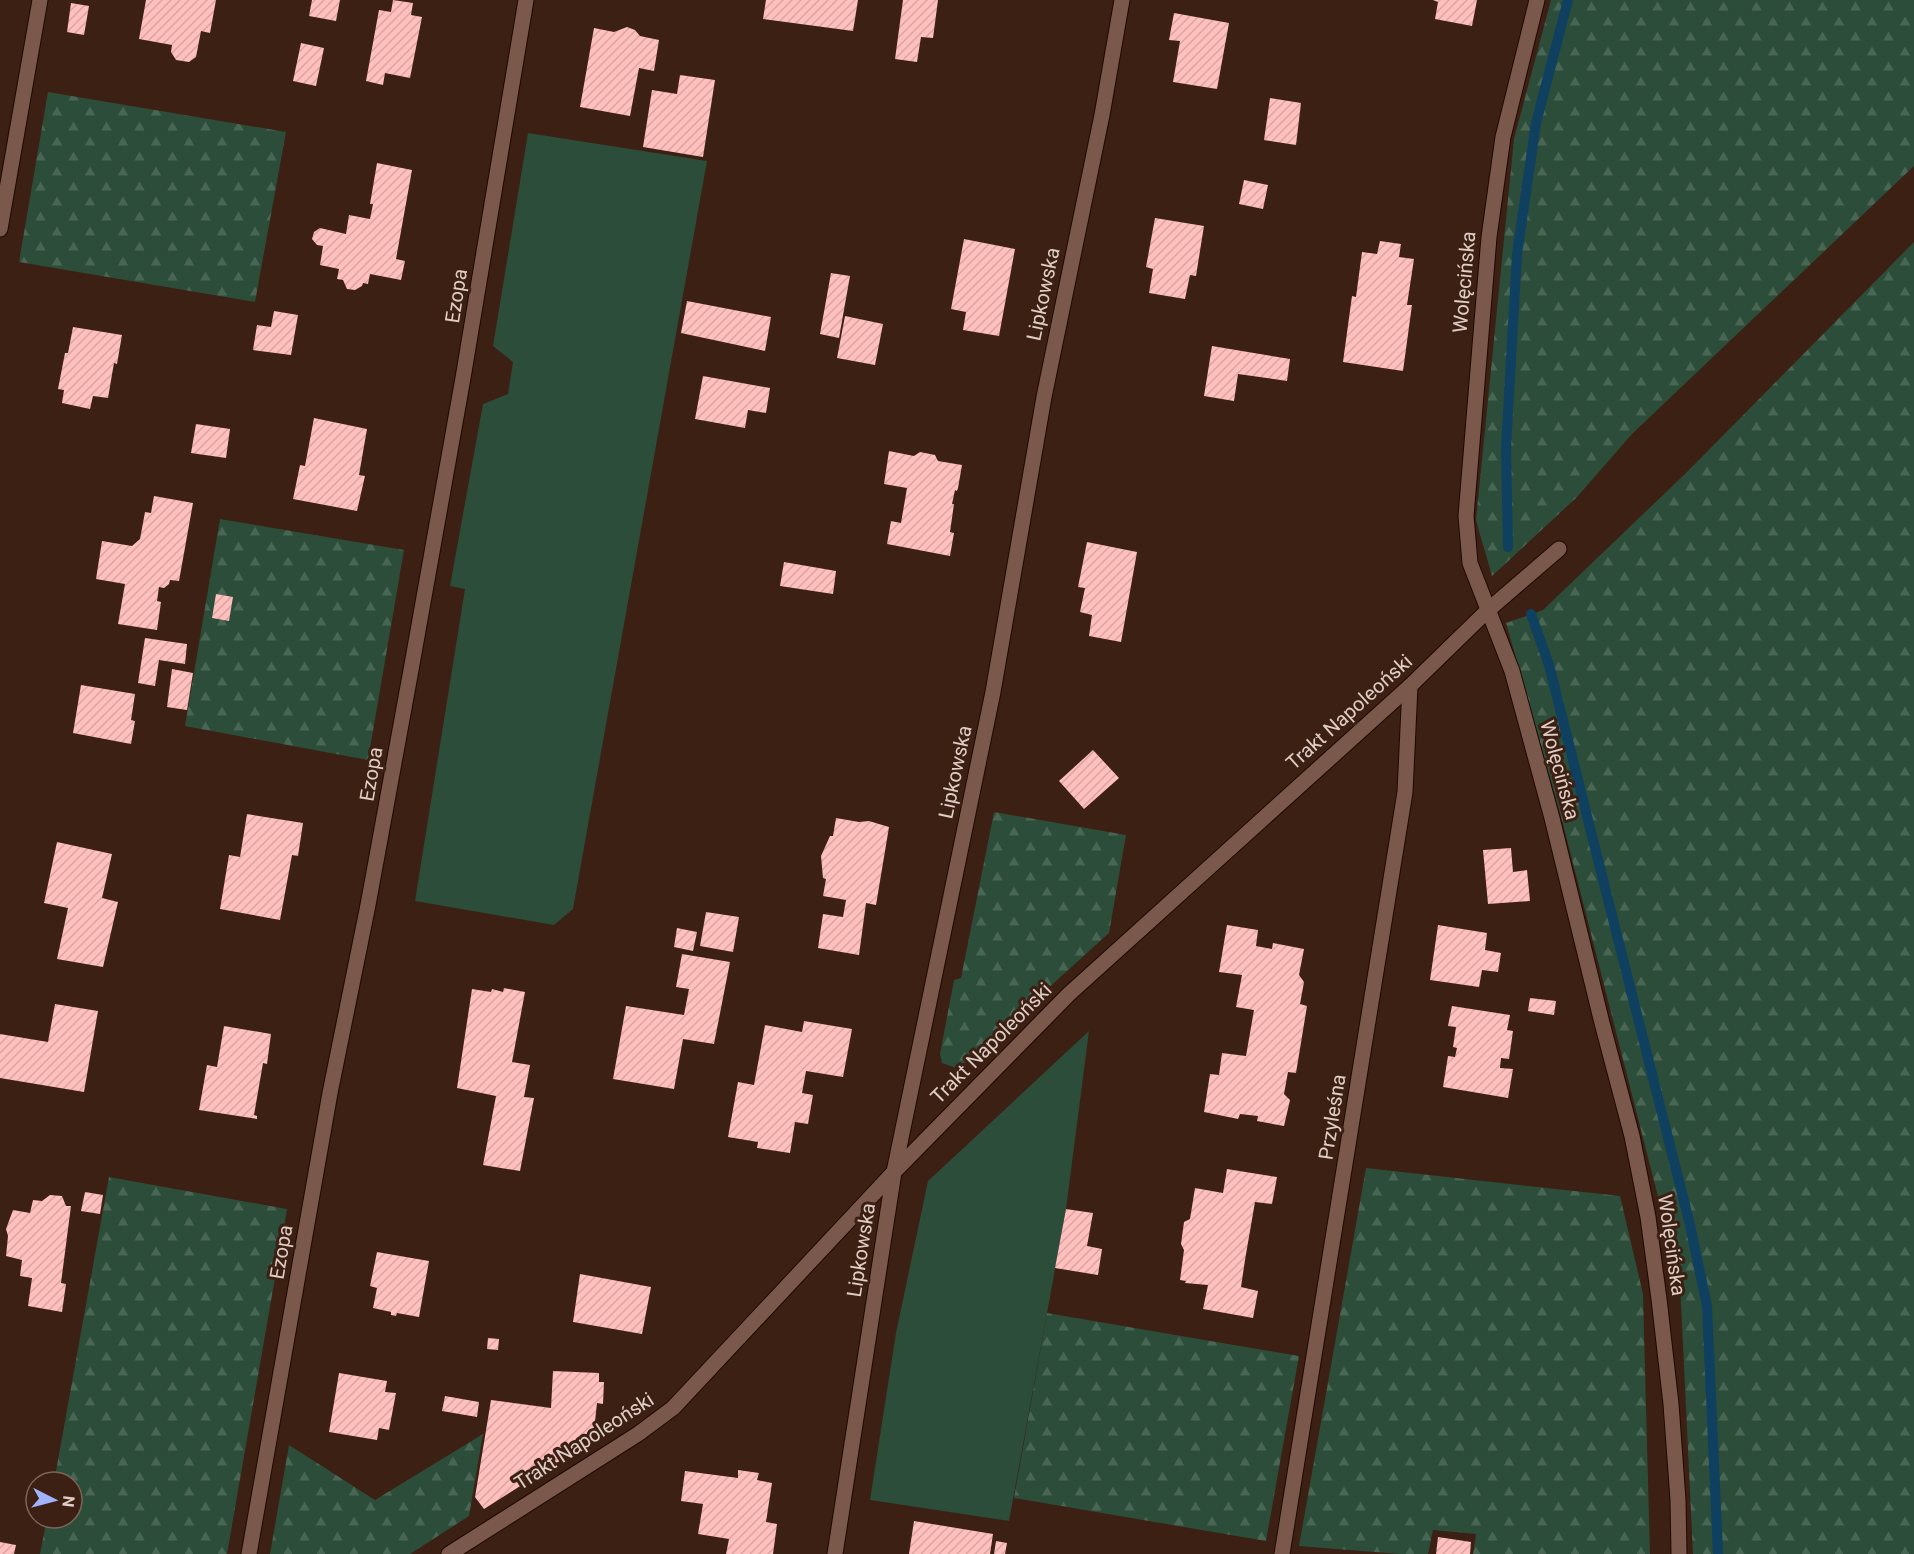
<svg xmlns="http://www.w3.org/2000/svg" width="1914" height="1554" font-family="Roboto,sans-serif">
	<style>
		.green { fill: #2b4d39 }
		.forest { fill: url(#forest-firs) }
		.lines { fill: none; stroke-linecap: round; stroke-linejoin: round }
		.stream { stroke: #10405f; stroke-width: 10 }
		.building { fill: url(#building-hatch) }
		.minor-casing { stroke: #210801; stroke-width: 17 }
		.minor { stroke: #7a594c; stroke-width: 15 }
		.labels { text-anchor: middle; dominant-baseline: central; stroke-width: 6; stroke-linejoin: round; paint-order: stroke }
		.street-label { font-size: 20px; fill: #e0cdc5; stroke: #3b2013 }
	</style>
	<defs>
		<pattern id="forest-firs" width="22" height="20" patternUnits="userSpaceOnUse" patternTransform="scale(1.5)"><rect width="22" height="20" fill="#2b4d39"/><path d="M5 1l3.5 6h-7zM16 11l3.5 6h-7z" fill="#496554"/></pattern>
		<pattern id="building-hatch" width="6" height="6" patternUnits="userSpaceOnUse" patternTransform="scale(1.5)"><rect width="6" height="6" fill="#febfbd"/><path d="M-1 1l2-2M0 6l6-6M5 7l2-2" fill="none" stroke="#d9a5a3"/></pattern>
	</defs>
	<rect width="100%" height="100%" fill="#3b2013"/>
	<g class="green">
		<path d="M528,133L707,161L573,909L554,925L415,901L465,589L450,586L483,404L508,394L513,362L493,346Z"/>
		<path d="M1089,1031L1066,1209L1009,1521L870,1500L896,1333L928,1181Z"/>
	</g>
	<g class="forest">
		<path d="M1551,0H1914V166L1632,434L1577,497L1492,576L1476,520L1514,139Z"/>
		<path d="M48,92L286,132L255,302L19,262Z"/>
		<path d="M1914,242V1554H1693L1680,1283L1562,820L1506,623L1543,610L1687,472Z"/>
		<path d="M220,519L404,550L368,760L185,726Z"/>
		<path d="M994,812L1126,835L1109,933L959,1069L942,1063L940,1054L954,980L961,978Z"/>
		<path d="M1366,1168L1620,1196L1643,1294L1650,1554H1473L1476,1534L1433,1530L1428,1554H1400L1299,1546Z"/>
		<path d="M109,1177L287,1209L227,1554H40L47,1518H72V1482H54Z"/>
		<path d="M1047,1313L1299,1356L1266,1541L1014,1498Z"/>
		<path d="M483,1434L469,1516L410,1554H270L289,1445L375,1500Z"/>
	</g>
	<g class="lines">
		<g class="stream">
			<path d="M1508,547L1506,447L1517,254L1536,123L1568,0"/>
			<path d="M1531,614L1549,665L1690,1225L1707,1306L1718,1554"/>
		</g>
	</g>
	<g class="building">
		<path d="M146,0H216L210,33L201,31L196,57L189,62L176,60L171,52L172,45L139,39Z"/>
		<path d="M312,0H340L336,21L309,16Z"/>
		<path d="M393,0L413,3L411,15L422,17L410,78L385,73L383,85L366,81L379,10L391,12Z"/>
		<path d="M766,0H858L853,31L763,19Z"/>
		<path d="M903,0H938L933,38L921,37L917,62L895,59Z"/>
		<path d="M1433,0H1477L1472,26L1435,19L1438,2Z"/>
		<path d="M71,3L89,6L84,35L67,32Z"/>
		<path d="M1174,13L1229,23L1217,89L1173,82L1180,41L1169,40Z"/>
		<path d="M627,27L635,30L640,36L659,40L654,71L639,68L630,116L580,107L594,28L614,32Z"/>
		<path d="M301,43L324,48L316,86L293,81Z"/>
		<path d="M680,75L715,80L703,157L643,147L652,90L677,94Z"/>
		<path d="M1270,98L1301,103L1296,145L1264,140Z"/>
		<path d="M377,163L412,170L396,259L405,261L401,280L370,274L368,284L363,283L362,286L355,290L347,289L343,280L337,279L339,269L320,265L323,246L317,245L312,239L314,232L320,228L346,234L349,215L370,219L373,204H370Z"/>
		<path d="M1244,180L1268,185L1263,209L1239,204Z"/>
		<path d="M1155,218L1204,226L1196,276L1190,275L1185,299L1149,293L1153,269L1146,267Z"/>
		<path d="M964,239L1015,249L999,336L963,330L966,312L951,309Z"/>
		<path d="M1380,241L1401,244L1399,257L1414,259L1407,305H1412L1403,371L1343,362L1352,296L1356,297L1362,252L1377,254Z"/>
		<path d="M831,273L850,276L839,338L820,334Z"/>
		<path d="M687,301L771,317L765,351L681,333Z"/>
		<path d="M274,311L298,315L291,355L253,350L257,325L271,327Z"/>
		<path d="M845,316L883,324L875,365L837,358Z"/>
		<path d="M73,327L122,335L117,364L114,363L108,398L93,396L90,409L62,403L64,390L58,389L65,353H68Z"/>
		<path d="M1212,346L1290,359L1287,381L1238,374L1234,401L1204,396Z"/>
		<path d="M703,376L770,388L766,413L748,410L745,428L695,419Z"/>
		<path d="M314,418L367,429L359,475L365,476L357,511L293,499L300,465L305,466Z"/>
		<path d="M196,424L230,429L226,458L191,453Z"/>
		<path d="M889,451L914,456L920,452L935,455L938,461L962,465L958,488L957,491L955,490L952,504H954L950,532L954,533L950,556L887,544L891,521L901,523L907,488L884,484Z"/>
		<path d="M154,496L193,503L179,581L170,580L169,584L164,588L159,587L157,601L161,602L157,630L118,624L125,584L96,579L102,541L132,546L140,539L145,512L151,513Z"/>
		<path d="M1087,542L1137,552L1121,642L1089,636L1092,615L1080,612L1085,588L1078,587Z"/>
		<path d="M784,562L836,571L833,594L780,586Z"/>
		<path d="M216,594L233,597L229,621L212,618Z"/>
		<path d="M145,638L187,644L185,664L159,660L155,686L138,683Z"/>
		<path d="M172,669L193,673L187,710L167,707Z"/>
		<path d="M81,685L135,694L131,720L135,721L131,744L73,733Z"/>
		<path d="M1093,750L1119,778L1084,809L1059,781Z"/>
		<path d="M247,814L303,823L298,856L292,855L280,920L220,909L229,855L240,857Z"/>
		<path d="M836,818L859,822L869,821L889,827L876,905L866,903L859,955L818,948L823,914L843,917L846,900L823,896L826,879L823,878L821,856L830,836H833Z"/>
		<path d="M57,842L112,854L102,898L118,902L103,967L57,959L68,908L44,903Z"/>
		<path d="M1511,848L1513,872L1527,870L1530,901L1488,904L1483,850Z"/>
		<path d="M706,912L739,917L733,952L700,946Z"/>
		<path d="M1227,925L1258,930L1256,946L1272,949L1273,943L1304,949L1299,975L1304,982L1300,1004L1307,1006L1296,1073L1288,1072L1284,1094L1290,1100L1284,1126L1257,1121L1258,1116L1240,1114L1238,1119L1204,1112L1210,1074L1219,1075L1222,1053L1246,1056L1254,1010L1236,1007L1242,975L1219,972Z"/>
		<path d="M1438,925L1487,933L1485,950L1501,953L1498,972L1482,970L1479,987L1430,980Z"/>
		<path d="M677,928L697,932L693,951L674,947Z"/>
		<path d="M682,954L730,962L714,1044L683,1039L674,1089L613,1079L626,1006L684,1015L689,989L676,987Z"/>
		<path d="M504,988L525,992L512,1062L530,1065L524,1097L534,1098L520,1171L483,1165L496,1096L457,1088L472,989L491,992L492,989L503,992Z"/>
		<path d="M1530,998L1556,1001L1554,1015L1528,1011Z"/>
		<path d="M55,1004L98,1011L84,1092L0,1078V1034L48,1042Z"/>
		<path d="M1452,1006L1510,1015L1507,1030L1513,1031L1509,1059L1501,1058L1500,1068L1513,1069L1508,1098L1443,1087L1448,1056L1455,1057L1457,1048L1453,1047L1456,1027L1448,1026Z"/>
		<path d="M804,1021L852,1029L843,1077L806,1071L802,1093L813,1095L808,1124L795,1122L790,1153L757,1148L758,1142L728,1137L738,1082L754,1085L765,1025L802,1032Z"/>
		<path d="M224,1026L271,1034L267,1064L263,1063L254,1115L257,1116V1119L199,1110L207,1065L217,1067Z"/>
		<path d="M1227,1169L1277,1177L1272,1204L1255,1202L1245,1260L1241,1287L1258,1291L1253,1318L1203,1309L1208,1285L1185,1283L1186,1281L1180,1280L1184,1250L1181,1244L1184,1222L1190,1219L1195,1188L1223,1193Z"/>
		<path d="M85,1192L103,1195L100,1214L81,1211Z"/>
		<path d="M50,1195L62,1196L66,1206H71L61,1283L66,1284L62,1312L28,1306L32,1278L20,1276L22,1260L6,1256L8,1236L6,1229L13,1210L30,1213L33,1200L42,1201Z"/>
		<path d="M1066,1209L1093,1213L1087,1246L1102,1249L1098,1275L1055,1268Z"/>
		<path d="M377,1252L429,1261L419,1317L397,1313L396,1316L391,1315V1312L373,1308L377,1288L370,1286Z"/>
		<path d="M580,1274L651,1287L642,1334L573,1322Z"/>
		<path d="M488,1338L499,1339L498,1350L487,1349Z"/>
		<path d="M553,1371L599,1373V1382H604L603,1404L597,1403L593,1440L484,1509L475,1497L491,1400L551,1408Z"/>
		<path d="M339,1373L387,1381L385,1392L396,1393L389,1430L379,1428L377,1440L329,1432Z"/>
		<path d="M445,1396L479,1402L477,1417L442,1411Z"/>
		<path d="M738,1470L759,1473L757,1480L772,1483L766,1522L777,1524L773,1554H726L729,1539L698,1534L703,1504L681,1501L685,1471L738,1478Z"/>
		<path d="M914,1521L993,1534L990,1554H909Z"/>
		<path d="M1438,1537L1471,1542L1470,1554H1436Z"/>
		<path d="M996,1541L1007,1543L1005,1554H994Z"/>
		<path d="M0,1542L16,1545L14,1554H0Z"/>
	</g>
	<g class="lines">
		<defs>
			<g id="minor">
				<path d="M1537,0L1503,137L1489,237L1466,516L1470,563L1512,671L1552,818L1602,1023L1632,1136L1648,1217L1659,1299L1671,1404L1678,1500L1679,1554"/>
				<path d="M0,229L40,0"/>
				<path d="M249,1554L330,1093L368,905L411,670L463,378L526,0"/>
				<path d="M449,1554L638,1434L673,1408L894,1172L1069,994L1410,686L1487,611L1559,549"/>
				<path d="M835,1554L894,1172L993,692L1044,397L1102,115L1122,0"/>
				<path d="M1282,1554L1405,792L1410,686"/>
			</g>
		</defs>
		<use href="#minor" class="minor-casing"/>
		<use href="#minor" class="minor"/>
	</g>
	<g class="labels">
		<g class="street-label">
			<text transform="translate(1464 282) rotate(-85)">Wolęcińska</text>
			<text transform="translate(1043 294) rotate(-78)">Lipkowska</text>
			<text transform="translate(456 296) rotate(-81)">Ezopa</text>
			<text transform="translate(1349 712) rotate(-42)">Trakt Napoleoński</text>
			<text transform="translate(1560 770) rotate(75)">Wolęcińska</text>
			<text transform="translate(955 772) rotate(-78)">Lipkowska</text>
			<text transform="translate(371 774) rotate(-80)">Ezopa</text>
			<text transform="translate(991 1043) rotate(-45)">Trakt Napoleoński</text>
			<text transform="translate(1332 1117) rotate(-81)">Przyleśna</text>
			<text transform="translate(1672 1245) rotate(82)">Wolęcińska</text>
			<text transform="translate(861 1250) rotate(-81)">Lipkowska</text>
			<text transform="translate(281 1252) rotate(-80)">Ezopa</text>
			<text transform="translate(584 1441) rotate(-33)">Trakt Napoleoński</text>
		</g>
	</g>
	<g transform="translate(54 1500) rotate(96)"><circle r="28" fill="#3b2013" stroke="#7d655a" stroke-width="1.5"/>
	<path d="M0-4.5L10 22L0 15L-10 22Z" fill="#a1b3fd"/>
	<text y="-9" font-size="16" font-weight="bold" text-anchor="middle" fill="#e0cdc5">N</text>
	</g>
</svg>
